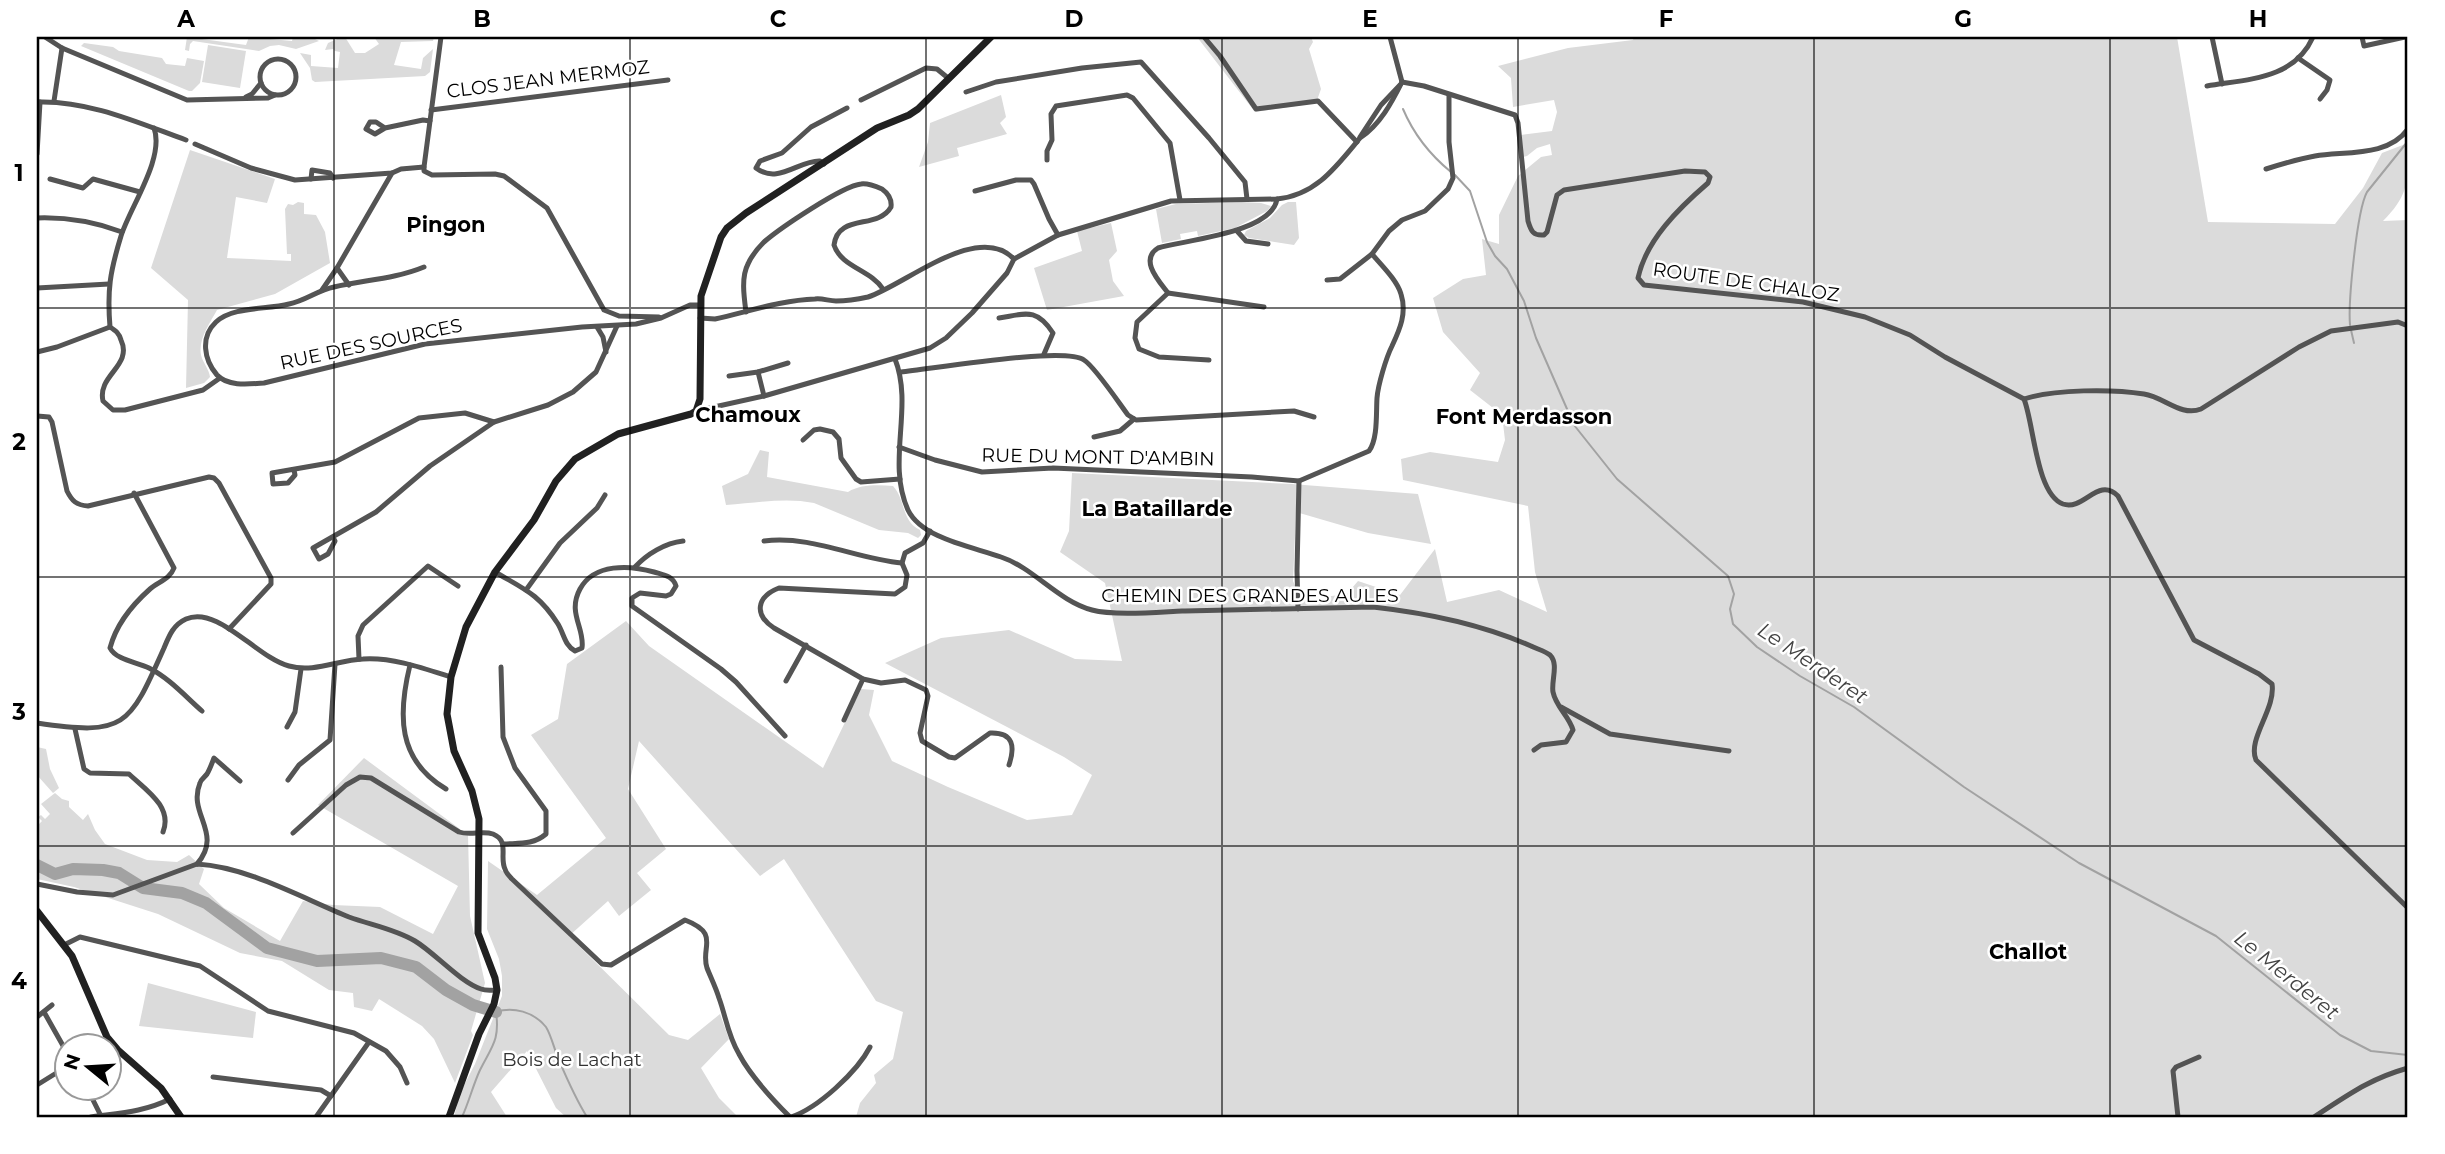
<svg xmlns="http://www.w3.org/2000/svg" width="2445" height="1154" font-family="Montserrat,sans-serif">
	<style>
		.green { fill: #dbdbdb }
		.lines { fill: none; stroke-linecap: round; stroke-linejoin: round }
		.stream { stroke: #a2a2a2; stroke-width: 2 }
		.river { stroke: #a2a2a2; stroke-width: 12 }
		.street { stroke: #545454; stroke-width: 5 }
		.secondary { stroke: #212121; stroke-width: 7 }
		.grid { fill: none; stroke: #000; stroke-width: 2; stroke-opacity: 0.55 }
		.labels { text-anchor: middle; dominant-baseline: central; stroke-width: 5; stroke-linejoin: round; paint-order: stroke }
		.street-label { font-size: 19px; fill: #000; stroke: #fff }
		.park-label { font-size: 19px; fill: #323232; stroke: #fff }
		.neighbourhood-label { font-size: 21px; font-weight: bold; fill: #000; stroke: #fff }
		.water-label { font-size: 21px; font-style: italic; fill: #434343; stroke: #fff }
		.neatline { fill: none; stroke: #000; stroke-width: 2.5 }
		.grid-label { font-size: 23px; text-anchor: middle; font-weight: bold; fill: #000 }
	</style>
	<rect width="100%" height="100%" fill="#fff"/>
	<g class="green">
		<path d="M187,37L246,45L249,37L292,41L293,37H311L319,41L296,49L279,45L270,46L259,51L193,41L190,44L189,51L185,50Z"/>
		<path d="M342,37H345L355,53H365L379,44L374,37H434L433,41L401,42L394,65L421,69L423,58L433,49L430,72L425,76L315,82L312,80L310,68L300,53L311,55V66L338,68L340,52L335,51L333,49L325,50L328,43Z"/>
		<path d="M1197,37H1311L1313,42L1309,49L1321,89L1316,103L1255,112Z"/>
		<path d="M1634,37H2177L2208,222L2335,224L2363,188L2382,153L2408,143C2408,180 2410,194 2383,221L2408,220V1117H856L860,1103L876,1083L874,1075L893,1059L903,1012L876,1001L784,859L760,876L639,741L628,789L666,849L637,873L651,890L619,916L608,901L569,936L669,1035L688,1040L720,1014L729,1039L701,1068L719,1098L738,1117H566L556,1108L527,1051L491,1092L507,1117H454L460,1093L475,1064L502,996V976L499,959L487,929L488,861L537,895L606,838L531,735L558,719L567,664L626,621L649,646L823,768L861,689L874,690L869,715L892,761L948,787L1027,820L1072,815L1092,775L1064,757L885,663L941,638L1009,630L1075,659L1122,661L1105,583L1060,552L1069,531L1072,473L1292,484L1418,494L1431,544L1368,533L1296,512L1293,581L1301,600L1347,594L1358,581L1400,595L1435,549L1447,602L1499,590L1547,612L1535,572L1528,506L1403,480L1401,459L1430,452L1498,462L1505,440L1502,415L1470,390L1480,373L1443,332L1433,298L1463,279L1486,275L1482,239L1499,244V215L1518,176L1541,157L1552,155L1550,144L1537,148L1527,156L1523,157L1521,135L1552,131L1557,112L1554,100L1513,107L1511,78L1498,66L1568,48L1633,40Z"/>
		<path d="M84,43L113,47L119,51L162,58L166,64L185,66L187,58L204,61L200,83L192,91H189L81,46Z"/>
		<path d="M208,45L246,51L240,88L202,82Z"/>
		<path d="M1001,95L1006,117L1000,123L1007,134L957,148L959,156L919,167L928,142L930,123Z"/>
		<path d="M190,150L275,179L267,203L236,197L227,258L291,261V254H287L285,209L288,204L293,205L298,202L304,203V214L316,215L325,232L330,263L275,294L217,310C210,323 198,339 201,355C203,363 209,369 210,377L204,383L186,388L188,300L151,268Z"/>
		<path d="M1242,202L1261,203L1271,206L1267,211L1235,228L1198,236L1197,231L1180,234L1181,239L1162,243L1156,209L1176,204Z"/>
		<path d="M1288,202H1296L1299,238L1294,245L1249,238L1244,235L1246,231L1270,218L1282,205Z"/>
		<path d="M1111,223L1117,251L1109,260L1113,281L1124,296L1047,310L1034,268L1082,251L1077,231Z"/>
		<path d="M760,450L769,452L767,477L848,492C861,484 878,485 893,486C906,500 901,521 920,530L921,535L918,538L908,533L879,530L814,503C786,497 755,503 726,505L722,486L748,474Z"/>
		<path d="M37,747L46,749L50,769L59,788L53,793L37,775Z"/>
		<path d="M364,758L468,835L470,916L485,983L471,1031L473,1035L455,1083L434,1039L422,1026L379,999L372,1011L354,1007L353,993L329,990L282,961L240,953L158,914L74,887L37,879V826L42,821L38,817L41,815L45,819L50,814L41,804L55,793L62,799L69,801V807L83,820L88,814L95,830L105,844L147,860L177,862L189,855L204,869L199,884L224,908L280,941L303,901L333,905L380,907L433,934L458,886L318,805Z"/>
		<path d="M148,983L256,1012L253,1038L139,1026Z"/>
	</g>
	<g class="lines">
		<g class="stream">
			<path d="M1403,109C1414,135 1429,154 1451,172"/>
			<path d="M1455,175L1470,191L1487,242L1495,256L1507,269L1524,301L1536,338L1574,425L1617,479L1728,576L1734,594L1730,609L1733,624L1757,647L1800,676L1854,707L1964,787L2079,863L2216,936L2340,1035L2371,1051L2408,1055"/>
			<path d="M2350,325C2348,302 2357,210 2367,192L2408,141"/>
			<path d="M2351,330L2354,343"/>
			<path d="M462,1117C469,1102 473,1085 480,1070C492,1046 500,1040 496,1012C513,1006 534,1012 546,1027C551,1035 554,1048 558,1058C567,1079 575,1098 587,1117"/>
		</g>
		<path class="river" d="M37,865L55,874L73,869L103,870L119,873L143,888L182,893L206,903L267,948L317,961L381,958L416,967L446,990L473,1005L496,1012"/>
		<g class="street">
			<path d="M45,37L62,48L187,100L268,98L275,95"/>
			<path d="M1204,37L1220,56L1256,109L1318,101L1357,142"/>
			<path d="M1390,37L1402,82"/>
			<path d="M2212,37L2222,84"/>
			<path d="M2362,37L2364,46L2405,37"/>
			<path d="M2298,58L2330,80L2327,90L2320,99"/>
			<circle cx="278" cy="77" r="18"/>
			<path d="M1402,82L1424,86L1515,115L1518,123L1528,221C1531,231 1533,236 1544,235L1547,232L1557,195L1564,190L1685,171L1705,172L1710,177L1708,183C1679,208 1646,240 1638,278L1644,285L1803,302L1865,317L1910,335L1945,357L2024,399C2034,424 2036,494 2063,504C2084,511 2098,476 2118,496L2194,640L2259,674L2272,684C2276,709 2247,739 2256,760L2408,908"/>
			<path d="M2207,86C2247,79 2294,80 2313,37"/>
			<path d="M966,92L996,82L1082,68L1141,62L1209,138L1245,182L1247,199"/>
			<path d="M246,97L252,94L261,83"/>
			<path d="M861,100L926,68L937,69L948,78"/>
			<path d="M54,101L62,48"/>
			<path d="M37,102C88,100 139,123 186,140"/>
			<path d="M431,110L668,80"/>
			<path d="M154,128C165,158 130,207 121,236C110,272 107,290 110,327C116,331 119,333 121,340C133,366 97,375 103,401L113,410H125L203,390L220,378"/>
			<path d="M385,128L375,134L366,129L370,122H376L385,128L423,120L430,121"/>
			<path d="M1360,137L1381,105L1400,85"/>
			<path d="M195,144L251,168L295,180L392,173L401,169L424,167V171L432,175L495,174L504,176L547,208L604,310L619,316L659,317"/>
			<path d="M37,154L40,102"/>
			<path d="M1047,160V151L1052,140L1051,114L1056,106L1127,95L1133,98L1170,143L1180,200"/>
			<path d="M824,164L820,161C799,160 778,185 756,168L760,161L782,153L811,127L847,108"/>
			<path d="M424,167L441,37"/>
			<path d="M2266,169C2282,164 2298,159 2315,156C2346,151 2388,157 2408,129"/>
			<path d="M50,179L83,188L93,179L140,192"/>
			<path d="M311,179L312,170L330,173L333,178"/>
			<path d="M975,191L1016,180H1031L1034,184L1049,219L1058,235"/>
			<path d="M37,218C66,217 95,222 122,232"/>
			<path d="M1237,231L1246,241L1268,244"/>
			<path d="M424,267C395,279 364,280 334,287C318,290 305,301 289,304C267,310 233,306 216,322C200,337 204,360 217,375C228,387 250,384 264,383L425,344L582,327L636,324L661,318L690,305H700"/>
			<path d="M337,268L349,285"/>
			<path d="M1327,280L1340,279L1372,254"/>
			<path d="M37,288L109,284"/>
			<path d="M322,290L337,268L392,173"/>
			<path d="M1168,293L1264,307"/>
			<path d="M746,312C744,297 741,277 748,264C751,257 758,248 764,242C779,229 842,186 861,184C868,183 875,186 882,189C889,194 892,199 891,207C878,230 838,213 834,245C841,267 871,270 883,289"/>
			<path d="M700,318L715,319C747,312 782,300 815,299C822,298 829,301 836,301C845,301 859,299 868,297C905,285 978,221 1014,259"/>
			<path d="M999,318C1025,314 1036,307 1053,333L1044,354"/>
			<path d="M597,327L603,337L606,352"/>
			<path d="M37,352L57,347L110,327"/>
			<path d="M895,359C914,407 886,462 908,510C922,539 974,547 1001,557C1034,568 1058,601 1092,610C1114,616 1159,612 1182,611C1246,610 1310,608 1373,607C1427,613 1481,624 1531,646C1537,649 1545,651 1550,655C1559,664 1551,681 1553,692C1556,707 1569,716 1573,730L1566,742L1541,745L1534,750"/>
			<path d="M1209,360L1159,357L1139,349L1135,338L1137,322L1168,293C1159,281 1139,260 1158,248C1185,240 1272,233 1277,199"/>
			<path d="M758,372L764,396"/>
			<path d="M901,372C932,369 1064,346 1084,360C1095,367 1119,403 1128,415L1136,420L1294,411L1314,417"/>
			<path d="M729,376L758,372L788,363"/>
			<path d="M2024,399C2054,389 2113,389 2144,394C2164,397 2181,417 2201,409L2299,347L2331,331L2398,322L2408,326"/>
			<path d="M696,411L764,396L930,348L946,338L972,313L1007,273L1014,259L1058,235L1171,201L1277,199C1316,195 1336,167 1360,138C1380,125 1392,102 1402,82"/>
			<path d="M37,416L49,417L52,422L67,491C72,501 76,505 88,506L209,477L214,478L219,483L271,578V584L229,629"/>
			<path d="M1094,437L1120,431L1134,419"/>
			<path d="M803,440L814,430L820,429L833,432L839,439L841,458L856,479L861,482L900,479"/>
			<path d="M899,447L935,460L982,472L1053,468L1252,477L1299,481L1369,451C1378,439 1376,413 1377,398C1378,385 1386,358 1392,346C1400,329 1407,313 1401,294C1397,280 1381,265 1372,254L1389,231L1402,220L1425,211L1448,189L1453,178L1449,142V95"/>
			<path d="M294,470L295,475L288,483L273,484L272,473L335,462L419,418L465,413L494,422"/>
			<path d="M134,493L174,568C170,579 158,582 150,589C132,605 116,625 110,648C116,660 137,662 149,668C169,678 185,696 202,711"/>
			<path d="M930,531L923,543L905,553L902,563L907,575L905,587L895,594L779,588C756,597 754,615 774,628L863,679L881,683L905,680L926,690L928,696L920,733L922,741L949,757L955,758L990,733C1014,732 1015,747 1009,765"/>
			<path d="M333,537L335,541L328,554L319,559L313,548L376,512L430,466L494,422L548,405L573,392L596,372L617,326"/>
			<path d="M764,541C812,535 856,559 902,563"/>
			<path d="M635,567C647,554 665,543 683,541"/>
			<path d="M495,572C524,589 539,594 558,624C564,634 565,646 575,651L582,648C585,628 567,613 580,589C594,563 630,565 654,572C664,575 673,576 676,586L671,594L666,596L640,593L632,598V606L721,669L736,682L785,736"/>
			<path d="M526,590L560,543L597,508L605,495"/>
			<path d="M1298,609L1297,571L1299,481"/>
			<path d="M359,659L358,636L363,625L428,566L458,586"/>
			<path d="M410,665C398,714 397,760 446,789"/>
			<path d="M501,667L503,737L515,768L546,811V834C533,845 520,843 504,844"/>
			<path d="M786,681L806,645"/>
			<path d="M1561,707L1610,734L1729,751"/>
			<path d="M844,720L863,679"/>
			<path d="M37,723C125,736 129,727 164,648C169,636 173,625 186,619C218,605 257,658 289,666C314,673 338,660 363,659C392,657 423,668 451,677"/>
			<path d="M287,727L295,712L301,669"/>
			<path d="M75,729L84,769L90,773L129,774C146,790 173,807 163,832"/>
			<path d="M288,780L299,765L330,740L335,664"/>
			<path d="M293,833L346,785L360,777L371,778L459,832C471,836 482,830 493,834C510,841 499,857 505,869C506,873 509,876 512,879L602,964L611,965L685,920C721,934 700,947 707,968C711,978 716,988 719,998C726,1017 728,1036 739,1054C751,1077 772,1099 790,1117"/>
			<path d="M197,864C224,833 187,814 200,783C201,779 205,777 207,774C210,769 212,763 214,758L240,781"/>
			<path d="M37,884L77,892L113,895L197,864C248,867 302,898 349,917C371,925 395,929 415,941C435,953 460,982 481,989C486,991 491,990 497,990"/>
			<path d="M64,945L80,937L200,966L268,1011L354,1033L386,1051L400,1067L407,1083"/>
			<path d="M44,1012L66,1051"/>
			<path d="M37,1017L52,1005"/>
			<path d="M213,1077L321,1090L331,1096"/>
			<path d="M37,1085L66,1067"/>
			<path d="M87,1088L101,1116"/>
			<path d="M91,1117C119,1113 144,1112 170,1099"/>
			<path d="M316,1117L369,1042"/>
			<path d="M791,1117C818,1108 857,1072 870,1047"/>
			<path d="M2178,1117L2173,1071L2176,1067L2199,1057"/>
			<path d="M2314,1117C2348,1095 2369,1079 2408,1068"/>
		</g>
		<g class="secondary">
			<path d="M37,911L72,956L107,1037L118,1050L161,1088L181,1117"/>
			<path d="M449,1117L479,1034L494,1004L497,990L495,978L478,933L479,819L472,791L454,751L447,714L451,677L466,627L495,572L534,520L556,481L575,459L618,434L691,414L696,411L700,399L701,296L721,237L727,228L746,213L877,128L909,115L918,109L991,37"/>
		</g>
	</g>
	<path class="grid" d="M334,37V1117M630,37V1117M926,37V1117M1222,37V1117M1518,37V1117M1814,37V1117M2110,37V1117M37,308H2408M37,577H2408M37,846H2408"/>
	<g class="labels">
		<g class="street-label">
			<text transform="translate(548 79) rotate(-7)">CLOS JEAN MERMOZ</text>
			<text transform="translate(1746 282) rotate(8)">ROUTE DE CHALOZ</text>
			<text transform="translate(371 344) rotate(-12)">RUE DES SOURCES</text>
			<text transform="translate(1098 457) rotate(1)">RUE DU MONT D'AMBIN</text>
			<text x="1250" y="595">CHEMIN DES GRANDES AULES</text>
		</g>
		<g class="park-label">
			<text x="572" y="1059">Bois de Lachat</text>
		</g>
		<g class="neighbourhood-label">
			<text x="446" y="224">Pingon</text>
			<text x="748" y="414">Chamoux</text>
			<text x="1524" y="416">Font Merdasson</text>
			<text x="1157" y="508">La Bataillarde</text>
			<text x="2028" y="951">Challot</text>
		</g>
		<g class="water-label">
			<text transform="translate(1813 663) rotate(34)">Le Merderet</text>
			<text transform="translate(2287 975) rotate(39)">Le Merderet</text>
		</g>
	</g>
	<rect width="2445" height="1154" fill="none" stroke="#ffffff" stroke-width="77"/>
	<g transform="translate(88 1067) rotate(288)"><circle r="33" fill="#ffffff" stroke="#999999" stroke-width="2"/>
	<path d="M0-5L12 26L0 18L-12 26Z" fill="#000000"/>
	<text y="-10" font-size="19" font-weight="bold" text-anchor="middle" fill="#000000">N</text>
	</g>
	<rect x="38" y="38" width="2368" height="1078" class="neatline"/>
	<g class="grid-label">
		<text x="186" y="27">A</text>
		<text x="482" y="27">B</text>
		<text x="778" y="27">C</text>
		<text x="1074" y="27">D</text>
		<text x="1370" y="27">E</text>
		<text x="1666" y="27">F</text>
		<text x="1963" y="27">G</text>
		<text x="2258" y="27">H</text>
		<text x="19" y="181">1</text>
		<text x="19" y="450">2</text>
		<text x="19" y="720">3</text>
		<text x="19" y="989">4</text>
	</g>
</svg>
